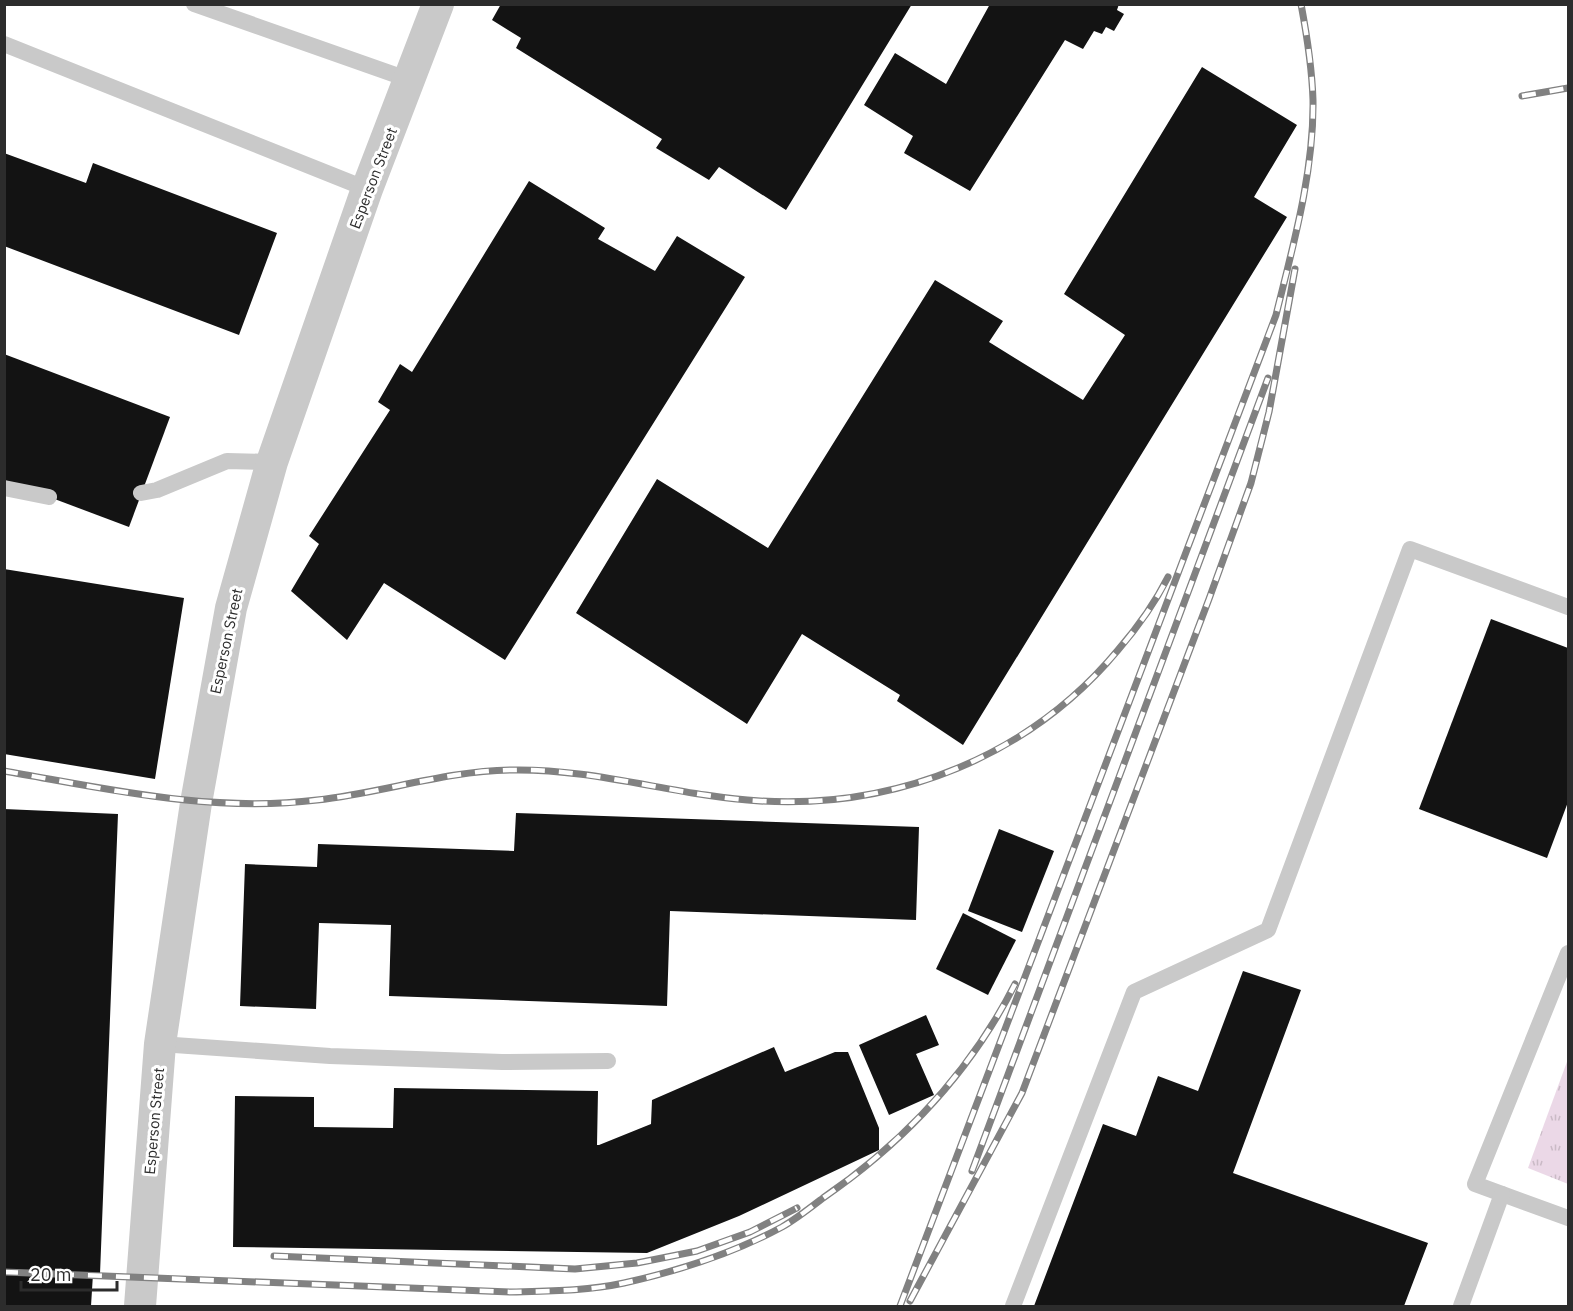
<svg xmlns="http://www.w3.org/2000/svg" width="1573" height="1311" font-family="'IBM Plex Sans',sans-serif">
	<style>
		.grass { fill: url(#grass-tufts) }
		.building { fill: #131313 }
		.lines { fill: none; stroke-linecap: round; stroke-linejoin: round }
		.service { stroke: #c9c9c9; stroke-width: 16 }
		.minor { stroke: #c9c9c9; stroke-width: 32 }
		.rail-casing { stroke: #818181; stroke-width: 7 }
		.rail { stroke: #fff; stroke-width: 4.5; stroke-dasharray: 14; stroke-linecap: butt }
		.labels { text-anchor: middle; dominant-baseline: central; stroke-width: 6; stroke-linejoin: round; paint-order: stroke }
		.street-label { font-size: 15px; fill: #2c2c2c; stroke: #fff }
	</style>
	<defs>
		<pattern id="grass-tufts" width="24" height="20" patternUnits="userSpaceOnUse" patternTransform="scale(1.5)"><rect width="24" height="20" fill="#ebd8e7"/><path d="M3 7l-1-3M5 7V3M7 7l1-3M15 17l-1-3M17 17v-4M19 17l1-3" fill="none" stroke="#cabac6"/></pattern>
	</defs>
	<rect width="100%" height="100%" fill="#fff"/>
	<path class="grass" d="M1568,1059V1184L1528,1168Z"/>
	<g class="building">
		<path d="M501,4H912L786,210L719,167L709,180L656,148L662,139L516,48L521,38L492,20Z"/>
		<path d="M990,4H1119L1117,10L1124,14L1114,31L1106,27L1102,34L1094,31L1083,49L1065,40L970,191L904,153L913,136L864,105L895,53L946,84Z"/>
		<path d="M1202,67L1297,125L1254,197L1287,217L963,745L897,701L900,695L802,634L747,724L576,613L657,479L768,548L935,280L1003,321L989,342L1083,400L1125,335L1064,294Z"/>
		<path d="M4,153L86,183L93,163L277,233L239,335L4,246Z"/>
		<path d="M529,181L605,228L598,239L655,271L677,236L745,277L505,660L384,583L347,640L291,591L319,544L309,536L390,410L378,402L400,364L412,372Z"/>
		<path d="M4,354L170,417L129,527L4,480Z"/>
		<path d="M4,569L184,598L155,779L4,754Z"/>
		<path d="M1491,619L1568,648V802L1547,858L1419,809Z"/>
		<path d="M4,809L118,814L100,1274H93L91,1306H4Z"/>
		<path d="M516,813L919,827L916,920L670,911L667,1006L389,996L391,925L319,923L316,1009L240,1006L245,864L317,867L318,844L514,851Z"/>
		<path d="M999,829L1054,851L1022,932L968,911Z"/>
		<path d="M963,913L1016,940L988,995L936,969Z"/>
		<path d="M1243,971L1301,990L1233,1173L1428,1243L1404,1306H1034L1103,1124L1136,1136L1158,1076L1198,1091Z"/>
		<path d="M926,1015L939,1045L916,1054L934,1095L889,1115L859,1045Z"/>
		<path d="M774,1047L785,1072L835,1052H848L879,1128V1150L739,1216L647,1253L233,1247L235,1096L314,1097V1127L393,1128L394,1088L598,1091L597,1145H599L651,1124L652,1100Z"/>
	</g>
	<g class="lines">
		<g class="service">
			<path d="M194,4L410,80"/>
			<path d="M4,44L367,189"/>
			<path d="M4,488L49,497"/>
			<path d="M141,493L157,490L227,461L272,462"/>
			<path d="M1568,953L1475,1184L1568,1218"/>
			<path d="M160,1044L330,1056L502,1062L608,1061"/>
			<path d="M1013,1306L1134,992L1268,930L1410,549L1568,607"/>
			<path d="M1461,1306L1502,1194"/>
		</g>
		<path class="minor" d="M140,1306L160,1044L196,803L231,608L272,462L367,189L438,4"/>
		<defs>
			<g id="rail">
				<path d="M1522,96L1568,88"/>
				<path d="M4,771C109,789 211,813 317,800C382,793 445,771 510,770C595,768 676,796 760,801C897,809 1030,756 1118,650C1137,628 1155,603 1168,577"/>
				<path d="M972,1171L1268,378"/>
				<path d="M274,1256L575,1269L637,1263L697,1251L750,1232L797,1208"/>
				<path d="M4,1272L511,1292C549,1291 587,1291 624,1283C678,1271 734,1253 782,1227C796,1219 810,1208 823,1198C903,1143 971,1071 1015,984"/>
				<path d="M910,1301L1022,1093L1209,599L1251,483L1269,412L1295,269"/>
				<path d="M900,1306L1276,315C1293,246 1314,172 1313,100C1312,68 1307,36 1301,4"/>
			</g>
		</defs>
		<use href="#rail" class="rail-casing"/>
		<use href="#rail" class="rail"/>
	</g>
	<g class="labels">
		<g class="street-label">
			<text transform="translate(373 178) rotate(-69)">Esperson Street</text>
			<text transform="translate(226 641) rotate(-78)">Esperson Street</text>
			<text transform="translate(154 1121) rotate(-85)">Esperson Street</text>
		</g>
	</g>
	<rect width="1573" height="1311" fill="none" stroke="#2c2c2c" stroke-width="12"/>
	<path d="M21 1281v9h96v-9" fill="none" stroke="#2c2c2c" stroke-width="3"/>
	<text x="30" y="1281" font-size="18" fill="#2c2c2c" stroke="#ffffff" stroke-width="4.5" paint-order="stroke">20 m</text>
</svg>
